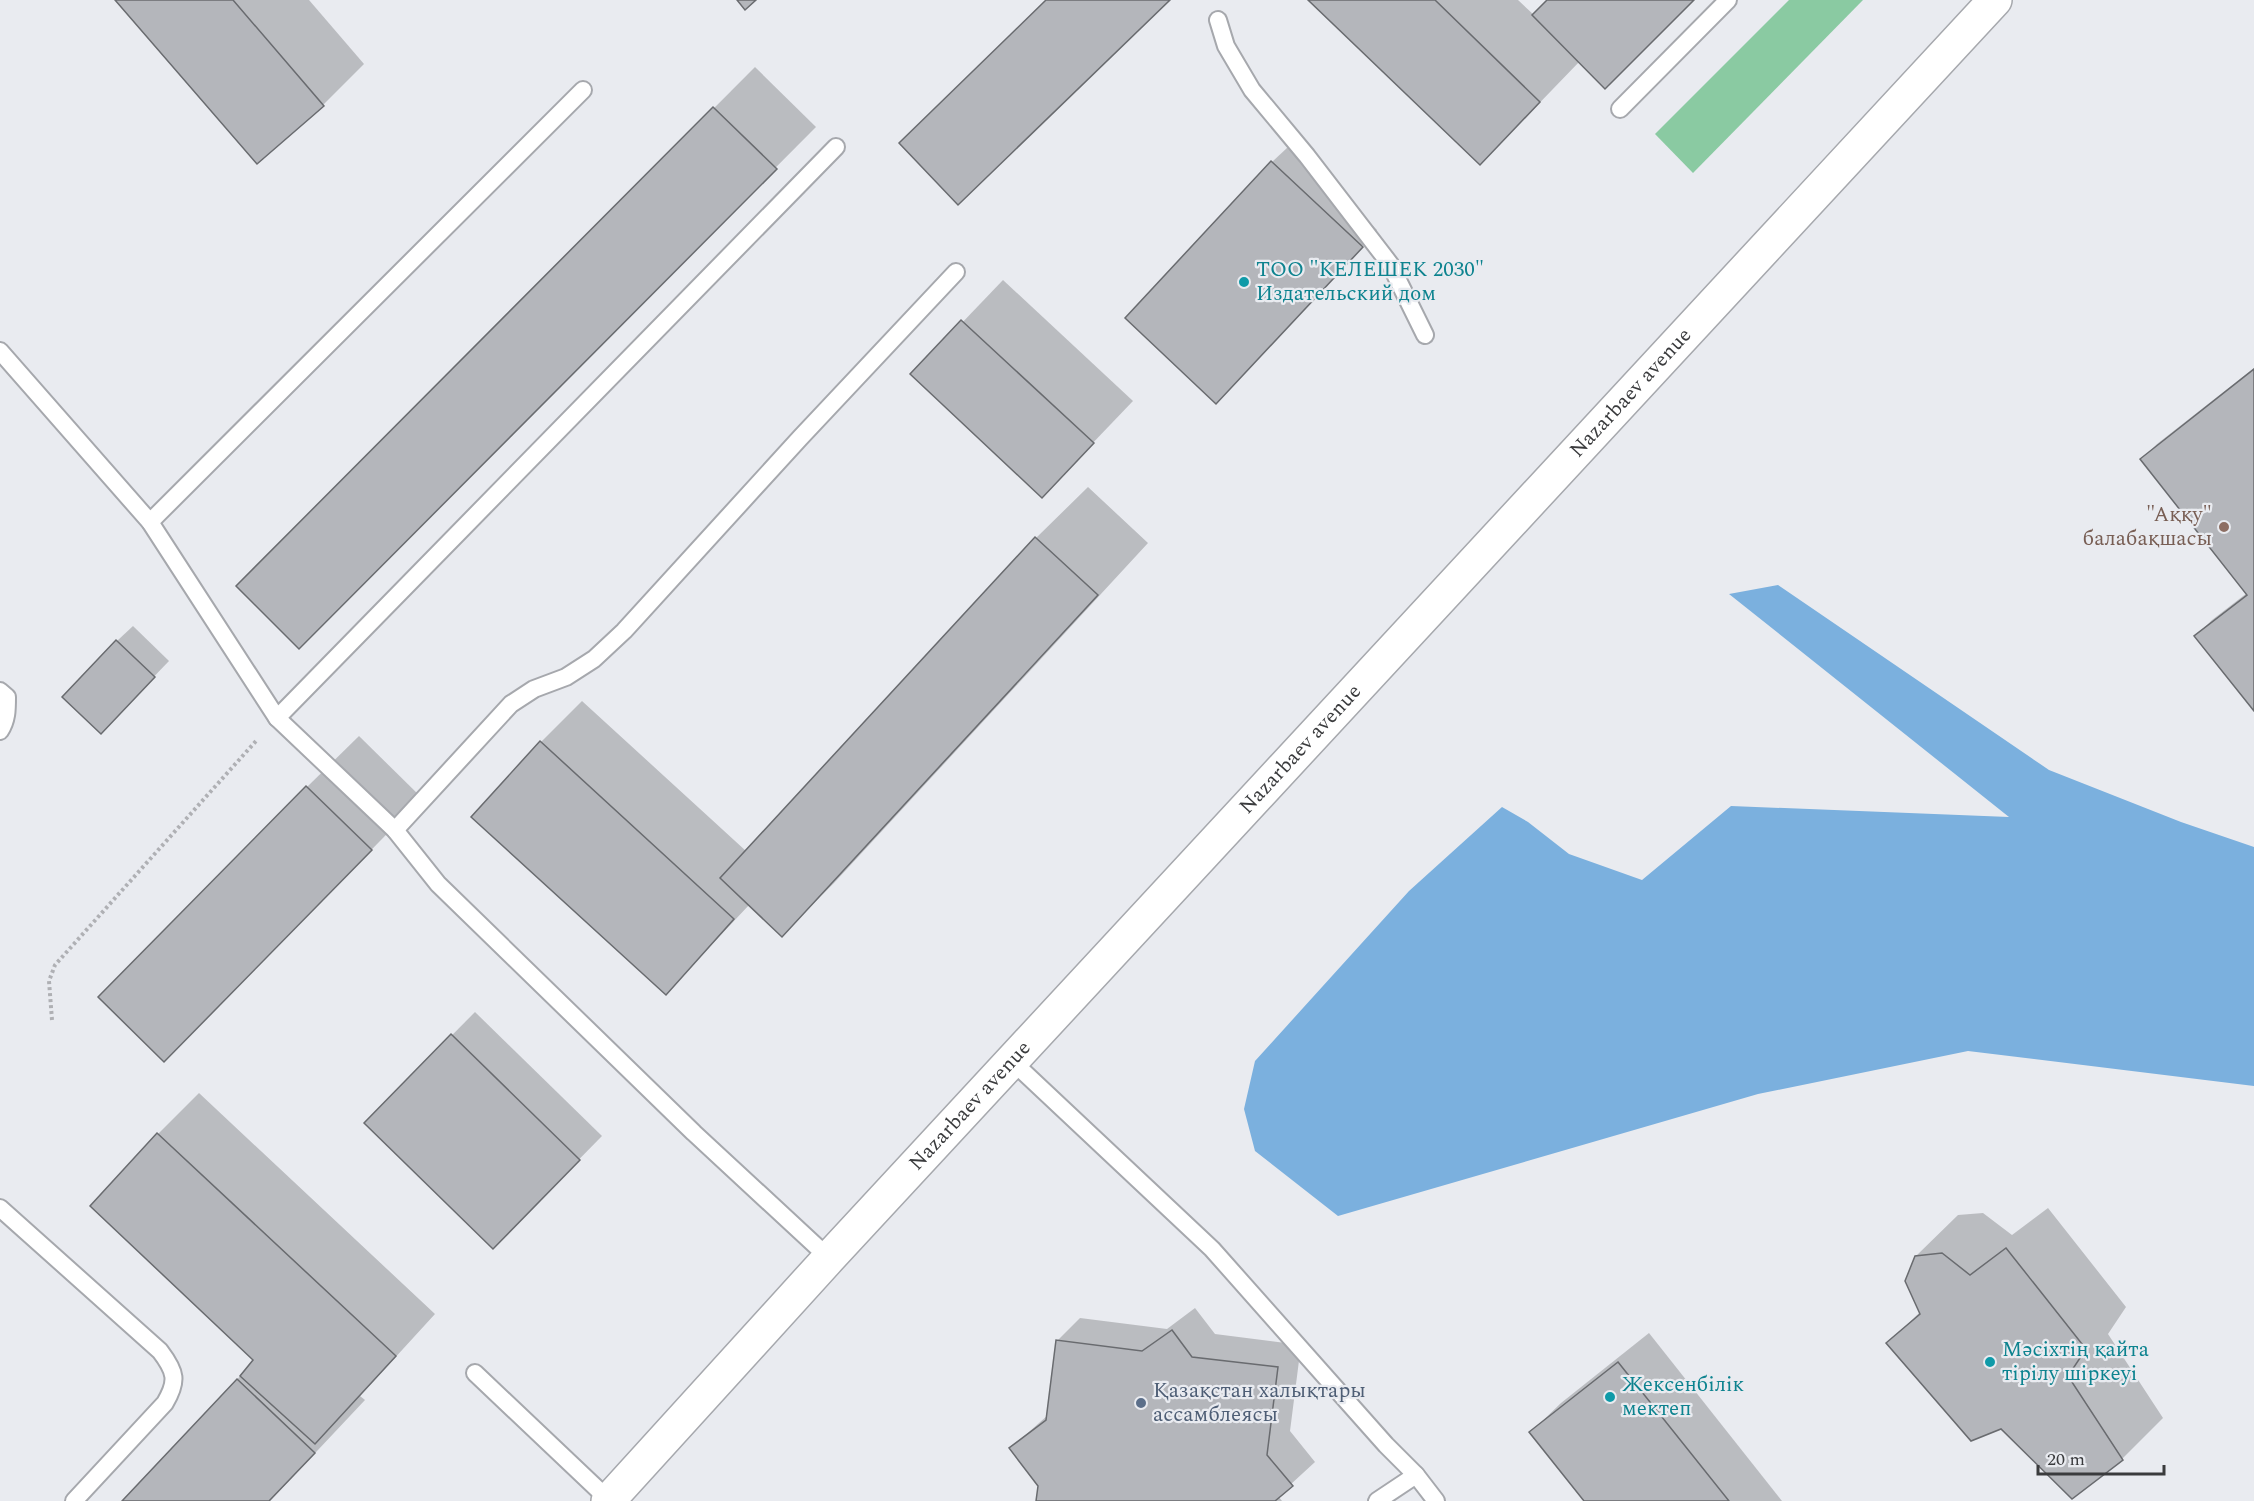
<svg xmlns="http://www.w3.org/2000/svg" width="2254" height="1501" font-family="Spectral,serif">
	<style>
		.green { fill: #8acaa2 }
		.water { fill: #7bb0de }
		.shadow { fill: #0003 }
		.building { fill: #b4b6bb; stroke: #696b6f; stroke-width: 1.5 }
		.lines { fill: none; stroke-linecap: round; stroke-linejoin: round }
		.service-casing { stroke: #a6a8ad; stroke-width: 20 }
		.secondary-casing { stroke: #a6a8ad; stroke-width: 36 }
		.path { stroke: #afb0b4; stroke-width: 4; stroke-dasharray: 3 3; stroke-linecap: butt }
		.service { stroke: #fff; stroke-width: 16 }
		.secondary { stroke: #fff; stroke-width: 33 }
		.culture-dot { fill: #0f9aa8; stroke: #e9ebf0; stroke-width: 2 }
		.education-dot { fill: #8d6e63; stroke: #e9ebf0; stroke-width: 2 }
		.service-dot { fill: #5c6f8a; stroke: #e9ebf0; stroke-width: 2 }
		.labels { text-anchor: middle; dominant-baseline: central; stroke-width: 4.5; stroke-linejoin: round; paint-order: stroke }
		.culture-label { font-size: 21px; fill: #0d838f; stroke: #e9ebf0; text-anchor: start }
		.street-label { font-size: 21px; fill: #3a3b3d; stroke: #e9ebf0 }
		.education-label { font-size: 21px; fill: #785e54; stroke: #e9ebf0; text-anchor: end }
		.service-label { font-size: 21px; fill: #4e5e75; stroke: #e9ebf0; text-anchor: start }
	</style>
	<rect width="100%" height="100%" fill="#e9ebf0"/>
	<path class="green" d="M1789,0H1863L1693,173L1655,134Z"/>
	<path class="water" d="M1778,585L2049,770L2181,822L2254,847V1086L1968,1051L1758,1094L1338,1216L1255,1151L1244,1109L1255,1061L1409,891L1502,807L1528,822L1569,854L1642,880L1731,806L2009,817L1729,594Z"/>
	<g class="shadow">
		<path d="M117,0H309L364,64L323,105L257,162Z"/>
		<path d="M1311,0H1518L1534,15L1549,0H1692L1580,61L1521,122Z"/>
		<path d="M755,67L816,127L299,647L238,586Z"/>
		<path d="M1288,147L1377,230L1232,386L1272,162Z"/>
		<path d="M1003,280L1133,401L1042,496L913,374Z"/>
		<path d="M2254,368V708L2196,636L2212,620L2247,593L2142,459L2157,444Z"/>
		<path d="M1088,487L1148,543L834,883L782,935L750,904L666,993L541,742L582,701L746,851L1036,538Z"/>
		<path d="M133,626L169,661L116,716L117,641Z"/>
		<path d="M359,736L422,798L216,1009L307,787Z"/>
		<path d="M475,1012L602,1136L493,1247L366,1122Z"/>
		<path d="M199,1093L435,1314L360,1396L365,1400L270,1501H124L255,1360L158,1134Z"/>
		<path d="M2048,1208L2126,1307L2108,1334L2163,1418L2122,1459L2001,1427L1888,1344L1921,1311L1916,1256L1958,1215L1983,1213L2012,1235Z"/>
		<path d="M1195,1308L1215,1334L1301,1345L1290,1431L1315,1462L1278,1496L1282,1501H1038L1040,1486L1011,1448L1048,1415L1057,1341L1080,1318L1167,1329Z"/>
		<path d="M1649,1333L1782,1501H1586L1531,1432L1561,1403Z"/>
	</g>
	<g class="building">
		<path d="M115,0H233L324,106L257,164Z"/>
		<path d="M737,0H756L745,10Z"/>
		<path d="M1046,0H1170L958,205L899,143Z"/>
		<path d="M1308,0H1435L1540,102L1480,165Z"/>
		<path d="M1547,0H1694L1605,89L1532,15Z"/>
		<path d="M713,107L777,169L299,649L236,586Z"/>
		<path d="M1271,161L1363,247L1216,404L1125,318Z"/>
		<path d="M961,320L1094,443L1042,498L910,374Z"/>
		<path d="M2254,369V711L2194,636L2247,595L2140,459Z"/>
		<path d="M1035,537L1098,595L782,937L720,878Z"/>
		<path d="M116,640L155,677L101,734L62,697Z"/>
		<path d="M540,741L734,919L666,995L471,817Z"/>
		<path d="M306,786L372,850L164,1062L98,997Z"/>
		<path d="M451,1034L580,1160L493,1249L364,1123Z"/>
		<path d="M157,1133L396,1356L315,1444L240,1376L253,1360L90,1206Z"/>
		<path d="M2006,1248L2086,1349L2068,1376L2123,1460L2072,1499L2001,1429L1971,1441L1886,1343L1920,1314L1905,1281L1915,1256L1942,1253L1970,1275Z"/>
		<path d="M1172,1330L1192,1357L1278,1367L1267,1455L1293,1486L1275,1501H1036L1038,1486L1009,1448L1046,1420L1056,1340L1142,1351Z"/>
		<path d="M1618,1362L1729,1501H1584L1529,1432Z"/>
		<path d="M237,1379L315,1453L269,1501H122Z"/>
	</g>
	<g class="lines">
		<defs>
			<g id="service">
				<path d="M1218,20L1226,46L1252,90L1307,156L1390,264L1425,335"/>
				<path d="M1620,109L1728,0"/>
				<path d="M0,351L150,522L277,718L395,830L438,884L694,1133L829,1258"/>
				<path d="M150,522L583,90"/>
				<path d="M0,691L7,697C7,710 7,720 0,731"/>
				<path d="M277,718L836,147"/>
				<path d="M395,830L511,704L534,689L566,677L594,659L624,631L800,438L956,272"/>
				<path d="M1012,1061L1212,1249L1386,1445L1416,1475L1377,1501"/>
				<path d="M0,1208L160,1351C176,1372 178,1381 165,1403L74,1501"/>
				<path d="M475,1373L609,1500"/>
				<path d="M1416,1475L1436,1501"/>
			</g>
			<g id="secondary">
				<path id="s1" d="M608,1501L829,1258L1995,0"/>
			</g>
		</defs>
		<use href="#service" class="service-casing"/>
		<use href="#secondary" class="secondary-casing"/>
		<path class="path" d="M52,1020L49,981L55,965L256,741"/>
		<use href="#service" class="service"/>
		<use href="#secondary" class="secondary"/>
	</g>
	<g class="culture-dot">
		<circle cx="1244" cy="282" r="6"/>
		<circle cx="1990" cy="1362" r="6"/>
		<circle cx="1610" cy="1397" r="6"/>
	</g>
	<circle class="education-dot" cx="2224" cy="527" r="6"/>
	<circle class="service-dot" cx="1141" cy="1403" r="6"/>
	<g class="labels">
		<g class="culture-label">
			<text x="1256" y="270">ТОО "КЕЛЕШЕК 2030"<tspan x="1256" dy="24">Издательский дом</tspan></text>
			<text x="2002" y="1350">Мәсіхтің қайта<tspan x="2002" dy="24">тірілу шіркеуі</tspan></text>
			<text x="1622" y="1385">Жексенбілік<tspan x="1622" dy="24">мектеп</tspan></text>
		</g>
		<g class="street-label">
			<text stroke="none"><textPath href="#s1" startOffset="1508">Nazarbaev avenue</textPath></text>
			<text stroke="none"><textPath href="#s1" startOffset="1022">Nazarbaev avenue</textPath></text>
			<text stroke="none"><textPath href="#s1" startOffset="536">Nazarbaev avenue</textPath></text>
		</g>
		<g class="education-label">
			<text x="2212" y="515">"Аққу"<tspan x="2212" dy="24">балабақшасы</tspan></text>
		</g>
		<g class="service-label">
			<text x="1153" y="1391">Қазақстан халықтары<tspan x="1153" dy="24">ассамблеясы</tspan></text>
		</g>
	</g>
	<path d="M2038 1465v9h126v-9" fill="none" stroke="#3a3b3d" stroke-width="3"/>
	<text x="2047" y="1465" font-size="18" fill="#3a3b3d" stroke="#e9ebf0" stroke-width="4.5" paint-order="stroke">20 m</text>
</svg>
